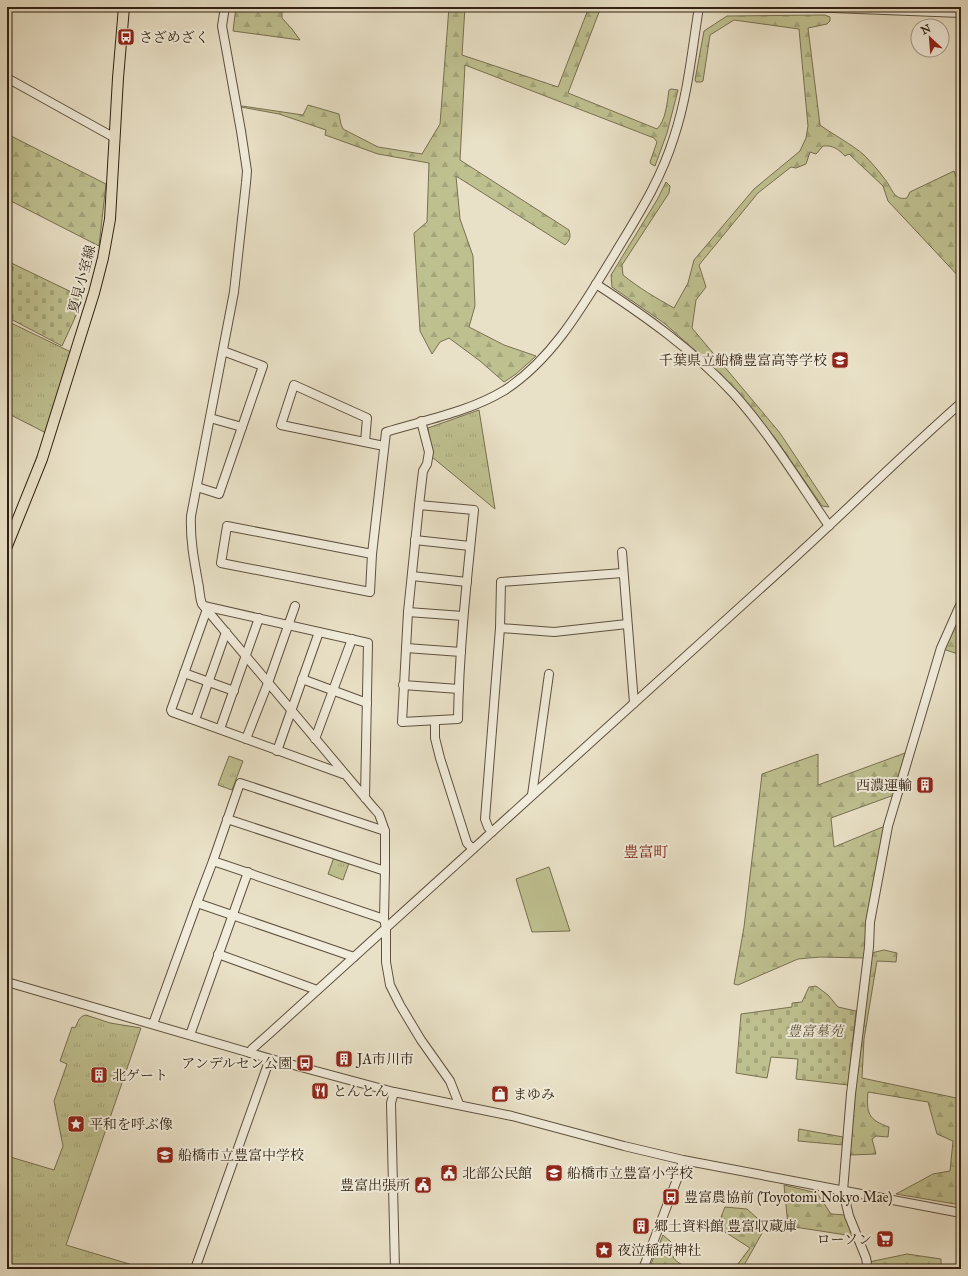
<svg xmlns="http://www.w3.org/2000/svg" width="968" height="1276" font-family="'IM FELL Great Primer','Noto Serif JP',serif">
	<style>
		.grass { fill: #bfc090; stroke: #787051 }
		.forest { fill: url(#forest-firs); stroke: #787051 }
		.cemetery { fill: url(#cemetery-stones); stroke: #787051 }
		.park { fill: url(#park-tufts); stroke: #787051 }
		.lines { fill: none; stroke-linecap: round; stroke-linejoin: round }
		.minor-casing { stroke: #5e513f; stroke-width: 10 }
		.major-casing { stroke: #302112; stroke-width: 12 }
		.minor { stroke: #f1ecdb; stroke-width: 8 }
		.major { stroke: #e9e1c7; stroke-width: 10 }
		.labels { text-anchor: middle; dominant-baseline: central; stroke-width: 4; stroke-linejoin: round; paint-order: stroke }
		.poi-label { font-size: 14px; fill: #302112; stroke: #f1ecdb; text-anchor: start }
		.street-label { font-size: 14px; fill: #302112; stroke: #f1ecdb }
		.park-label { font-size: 14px; font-style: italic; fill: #5b5138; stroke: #f1ecdb }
		.neighbourhood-label { font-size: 15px; fill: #7a1f14; stroke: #f1ecdb }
	</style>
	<defs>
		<pattern id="forest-firs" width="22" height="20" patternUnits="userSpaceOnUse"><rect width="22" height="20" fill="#bfc090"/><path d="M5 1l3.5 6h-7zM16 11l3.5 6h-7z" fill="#a4a57b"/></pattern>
		<pattern id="cemetery-stones" width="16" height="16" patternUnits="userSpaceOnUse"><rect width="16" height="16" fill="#bfc090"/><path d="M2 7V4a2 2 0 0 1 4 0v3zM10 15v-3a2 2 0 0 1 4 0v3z" fill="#a4a57b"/></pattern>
		<pattern id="park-tufts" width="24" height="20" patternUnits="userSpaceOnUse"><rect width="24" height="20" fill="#bfc090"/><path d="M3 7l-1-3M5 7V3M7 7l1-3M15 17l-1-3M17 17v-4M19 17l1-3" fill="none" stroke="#a4a57b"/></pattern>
	</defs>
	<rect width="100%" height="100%" fill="#e9e1c7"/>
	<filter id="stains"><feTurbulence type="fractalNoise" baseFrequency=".005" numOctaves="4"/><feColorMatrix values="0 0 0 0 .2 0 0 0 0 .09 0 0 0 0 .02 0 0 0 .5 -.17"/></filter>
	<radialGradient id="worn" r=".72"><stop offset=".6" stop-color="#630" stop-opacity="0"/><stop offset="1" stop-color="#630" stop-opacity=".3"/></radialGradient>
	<path class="grass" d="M549,867L570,931L532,932L516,879Z"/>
	<g class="forest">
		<path d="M236,7H282V18L292,29L300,40L233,31Z"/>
		<path d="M449,7H465L462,55L558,87L589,7H601L568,93L657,129C666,120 667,103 669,90L671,89L678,90L667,133L655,166L651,164L650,162L657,142L654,138L465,65L460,160L569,230C571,237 570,240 565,245L456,176L460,219L473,256L475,306L469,327L504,345L536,356L516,374L504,382L480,361L449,338L440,342L432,354L420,331L414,233L427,222L429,163L378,154L325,135L326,130L279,114L241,107L242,106L303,115L308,105L339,114L341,124L343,129L378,147L422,154L440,124Z"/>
		<path d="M825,15L830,17V21L827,24L808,28L820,125C832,134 853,145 864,155C871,162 878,170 884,178C892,187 893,201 907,198L910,192L954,171L961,189V279L888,201L883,186L849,154L845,156C838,149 833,145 823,146L816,154L810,152L806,164L796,168L791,167L758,193L699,265L706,287L696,300L692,328L780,433L829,507L822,506L775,438L736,390L708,362L664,323L612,287L611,275L657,200L666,182L670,186L669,193L622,265L623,275C639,288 656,298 674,308L688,283L694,260L754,189L800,151L806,138L808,126L799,29L734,20L710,35L703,81L701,82H696L695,80L704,31L727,16Z"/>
		<path d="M7,134L106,184L99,246L7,199Z"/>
		<path d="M961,608V655L943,649Z"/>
		<path d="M905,753L894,795L831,818L834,847L885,826L865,958L820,957L798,959L738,985L734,984L744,927L762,774L818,754V785Z"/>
		<path d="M884,950L897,953L896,962L877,961L864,1039L862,1078L961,1099V1205L896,1194L933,1174L950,1171L953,1141L937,1134L928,1102L868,1092C866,1114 869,1120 889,1127L888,1137L876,1136L872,1139L876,1154L850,1155L854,1093L871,953Z"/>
		<path d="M799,1129L843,1137V1145L798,1141Z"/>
		<path d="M784,1185L817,1193L831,1214L845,1215L853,1236L788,1226Z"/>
		<path d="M725,1207L747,1209L766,1226L742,1269H734L750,1248L722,1230L723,1220L721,1217Z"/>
		<path d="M663,1235L671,1242C670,1260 676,1262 691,1269H649Z"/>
		<path d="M907,1254L941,1259V1269H871L869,1262Z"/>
	</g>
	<g class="cemetery">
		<path d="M7,261L84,298L62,346L7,317Z"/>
		<path d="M816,986L828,995L838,1007L856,1011L848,1085L796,1079L798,1059L771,1057L767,1078L736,1073L741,1014L792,1007V1003L802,1002L809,987Z"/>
	</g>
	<g class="park">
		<path d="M7,321L71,352L46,433L7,413Z"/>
		<path d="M479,410L495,509L432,457L428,428Z"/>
		<path d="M229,756L243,761L232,790L218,785Z"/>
		<path d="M334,857L349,863L343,880L328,874Z"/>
		<path d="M86,1015L110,1023L141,1028L66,1245L146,1269H7V1156L54,1170L63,1146L54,1101L67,1064L60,1061L72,1027L75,1028C78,1022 79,1016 86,1015Z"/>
	</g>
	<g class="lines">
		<defs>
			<g id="minor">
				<path d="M225,7L222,26L241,131L247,171L246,183L234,292L191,516C190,539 194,560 198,582C200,590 199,596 202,604L372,806L379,814L385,831V871L384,919L386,928V962L390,985L400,1005L421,1040L450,1081L459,1104"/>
				<path d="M713,7L833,8L961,13"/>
				<path d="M7,78L115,138"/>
				<path d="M596,284C645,316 693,350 733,393C770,434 798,481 829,526"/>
				<path d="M210,418L242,427"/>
				<path d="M365,442L367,418L294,385L281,425L384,446"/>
				<path d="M197,487L219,494L263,366L223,351"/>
				<path d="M419,505L474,510C467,579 459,649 458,719L402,722L408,612Z"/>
				<path d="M419,505L423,471L427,464L429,452L421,421"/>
				<path d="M415,540L470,546"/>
				<path d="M622,552L634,703"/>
				<path d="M372,554L227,526L221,563L370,592L372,554L386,432C425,420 469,412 505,390C554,358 584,304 614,255C638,215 660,182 674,137C688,95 692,50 699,7"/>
				<path d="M412,576L467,582"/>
				<path d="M204,606L368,643L365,798"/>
				<path d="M207,609L171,710L172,712L343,774"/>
				<path d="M408,612L463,616"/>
				<path d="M500,628L554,632L627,624"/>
				<path d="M406,648L461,652"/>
				<path d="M184,673L234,691"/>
				<path d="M302,679L367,703"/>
				<path d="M403,685L459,689"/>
				<path d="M195,720L226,632"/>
				<path d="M435,721V738L440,758L467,843L473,849"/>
				<path d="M220,729L259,618"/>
				<path d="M246,739L268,683L295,606"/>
				<path d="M315,739L352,639"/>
				<path d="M277,751L319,632"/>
				<path d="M532,795L549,674"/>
				<path d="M227,819L385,871"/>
				<path d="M492,832L488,827L485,819L500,628L501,582L623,573"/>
				<path d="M197,903L354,957"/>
				<path d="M384,919L213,861L240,783L385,831"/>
				<path d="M218,954L317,990"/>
				<path d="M7,982L271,1059L394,1092L512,1116L624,1146L683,1160L961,1213"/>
				<path d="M153,1024L197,903L213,861"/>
				<path d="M190,1035L248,872"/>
				<path d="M250,1053L252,1049L269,1034C443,876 618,718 792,560C849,508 903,454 961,403"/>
				<path d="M394,1092L391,1103L395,1269"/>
				<path d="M195,1269L268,1064L271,1059"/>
				<path d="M643,1269L679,1174L683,1160"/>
				<path d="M868,1269L866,1258L849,1216L843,1191L851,1094L869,947L870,922L888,826L941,648L961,603"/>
			</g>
			<path id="major" d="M7,546L42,459L94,293L103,258L110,219L118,78L124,7"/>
		</defs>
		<use href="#minor" class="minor-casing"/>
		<use href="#major" class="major-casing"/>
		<use href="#minor" class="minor"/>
		<use href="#major" class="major"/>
	</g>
	<defs>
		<symbol id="bus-square" viewBox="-11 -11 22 22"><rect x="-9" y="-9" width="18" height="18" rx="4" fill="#8f2418" stroke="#f1ecdb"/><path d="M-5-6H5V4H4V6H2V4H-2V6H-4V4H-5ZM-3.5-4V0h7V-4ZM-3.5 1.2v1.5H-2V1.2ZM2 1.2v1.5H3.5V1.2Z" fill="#fff"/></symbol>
		<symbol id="school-square" viewBox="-11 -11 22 22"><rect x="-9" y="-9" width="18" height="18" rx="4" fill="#8f2418" stroke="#f1ecdb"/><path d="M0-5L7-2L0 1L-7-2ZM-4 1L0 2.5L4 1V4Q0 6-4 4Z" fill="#fff"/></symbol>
		<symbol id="building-square" viewBox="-11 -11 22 22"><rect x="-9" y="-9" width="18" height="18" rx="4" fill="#8f2418" stroke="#f1ecdb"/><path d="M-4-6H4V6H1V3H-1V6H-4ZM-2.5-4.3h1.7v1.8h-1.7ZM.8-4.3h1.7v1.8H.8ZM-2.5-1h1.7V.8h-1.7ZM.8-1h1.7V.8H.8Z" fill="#fff"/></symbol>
		<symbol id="restaurant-square" viewBox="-11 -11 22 22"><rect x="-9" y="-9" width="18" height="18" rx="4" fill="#8f2418" stroke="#f1ecdb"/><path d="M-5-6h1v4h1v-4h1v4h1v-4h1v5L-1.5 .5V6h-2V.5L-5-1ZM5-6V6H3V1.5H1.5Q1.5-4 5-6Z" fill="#fff"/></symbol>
		<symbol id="shop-square" viewBox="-11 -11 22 22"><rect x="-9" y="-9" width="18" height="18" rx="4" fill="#8f2418" stroke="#f1ecdb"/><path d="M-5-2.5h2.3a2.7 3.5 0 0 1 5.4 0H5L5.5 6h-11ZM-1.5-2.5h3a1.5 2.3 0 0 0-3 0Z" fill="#fff"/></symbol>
		<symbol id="sight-square" viewBox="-11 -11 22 22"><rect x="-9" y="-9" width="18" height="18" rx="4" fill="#8f2418" stroke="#f1ecdb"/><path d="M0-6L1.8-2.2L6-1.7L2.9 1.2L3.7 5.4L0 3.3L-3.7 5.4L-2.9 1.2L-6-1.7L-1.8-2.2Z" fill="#fff"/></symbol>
		<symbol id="civic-square" viewBox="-11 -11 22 22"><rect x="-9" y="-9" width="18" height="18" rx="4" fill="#8f2418" stroke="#f1ecdb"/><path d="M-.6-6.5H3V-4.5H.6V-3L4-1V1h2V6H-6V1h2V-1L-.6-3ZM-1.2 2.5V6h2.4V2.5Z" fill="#fff"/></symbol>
		<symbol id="supermarket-square" viewBox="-11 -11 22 22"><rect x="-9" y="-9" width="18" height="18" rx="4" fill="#8f2418" stroke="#f1ecdb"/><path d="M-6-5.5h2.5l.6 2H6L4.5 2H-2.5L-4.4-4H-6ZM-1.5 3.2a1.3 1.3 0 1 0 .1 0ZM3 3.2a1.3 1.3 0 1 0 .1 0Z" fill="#fff"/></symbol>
	</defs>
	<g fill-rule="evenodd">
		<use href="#bus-square" x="116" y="27" width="20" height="20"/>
		<use href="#school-square" x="830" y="350" width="20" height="20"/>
		<use href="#building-square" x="915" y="775" width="20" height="20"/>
		<use href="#building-square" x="334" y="1049" width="20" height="20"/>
		<use href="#bus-square" x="295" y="1053" width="20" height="20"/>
		<use href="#building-square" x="89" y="1065" width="20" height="20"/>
		<use href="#restaurant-square" x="310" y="1081" width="20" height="20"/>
		<use href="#shop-square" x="490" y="1084" width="20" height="20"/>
		<use href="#sight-square" x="66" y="1114" width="20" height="20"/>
		<use href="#school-square" x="155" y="1145" width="20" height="20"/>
		<use href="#civic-square" x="439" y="1163" width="20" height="20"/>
		<use href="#school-square" x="544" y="1163" width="20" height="20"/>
		<use href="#civic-square" x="413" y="1175" width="20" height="20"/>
		<use href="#bus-square" x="661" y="1187" width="20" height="20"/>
		<use href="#building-square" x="631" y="1216" width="20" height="20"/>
		<use href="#supermarket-square" x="875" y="1229" width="20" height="20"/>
		<use href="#sight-square" x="594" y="1240" width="20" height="20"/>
	</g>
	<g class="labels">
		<g class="poi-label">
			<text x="139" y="37">さざめざく</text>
			<text x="827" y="360" text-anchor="end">千葉県立船橋豊富高等学校</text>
			<text x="912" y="785" text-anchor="end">西濃運輸</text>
			<text x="357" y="1059">JA市川市</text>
			<text x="292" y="1063" text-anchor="end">アンデルセン公園</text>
			<text x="112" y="1075">北ゲート</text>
			<text x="333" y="1091">とんとん</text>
			<text x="513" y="1094">まゆみ</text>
			<text x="89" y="1124">平和を呼ぶ像</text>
			<text x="178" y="1155">船橋市立豊富中学校</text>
			<text x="462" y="1173">北部公民館</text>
			<text x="567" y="1173">船橋市立豊富小学校</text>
			<text x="410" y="1185" text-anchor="end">豊富出張所</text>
			<text x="684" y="1197">豊富農協前 (Toyotomi Nokyo Mae)</text>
			<text x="654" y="1226">郷土資料館 豊富収蔵庫</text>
			<text x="872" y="1239" text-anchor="end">ローソン</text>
			<text x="617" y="1250">夜泣稲荷神社</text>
		</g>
		<g class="street-label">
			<text transform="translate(82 279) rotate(-75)">夏見小室線</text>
		</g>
		<g class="park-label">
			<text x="815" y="1031">豊富墓苑</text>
		</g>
		<g class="neighbourhood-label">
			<text x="646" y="852">豊富町</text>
		</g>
	</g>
	<rect width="968" height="1276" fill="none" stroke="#e9e1c7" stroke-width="24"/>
	<rect x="8" y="8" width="952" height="1260" fill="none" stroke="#302112" stroke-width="2"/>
	<rect x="12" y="12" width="944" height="1252" fill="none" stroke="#302112"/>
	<g transform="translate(930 38) rotate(334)"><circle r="19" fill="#f1ecdb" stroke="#a49b8b"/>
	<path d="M0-3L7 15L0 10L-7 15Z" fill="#8f2418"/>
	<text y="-6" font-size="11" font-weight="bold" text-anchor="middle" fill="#302112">N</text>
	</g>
	<rect width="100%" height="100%" filter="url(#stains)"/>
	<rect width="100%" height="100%" fill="url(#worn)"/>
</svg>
